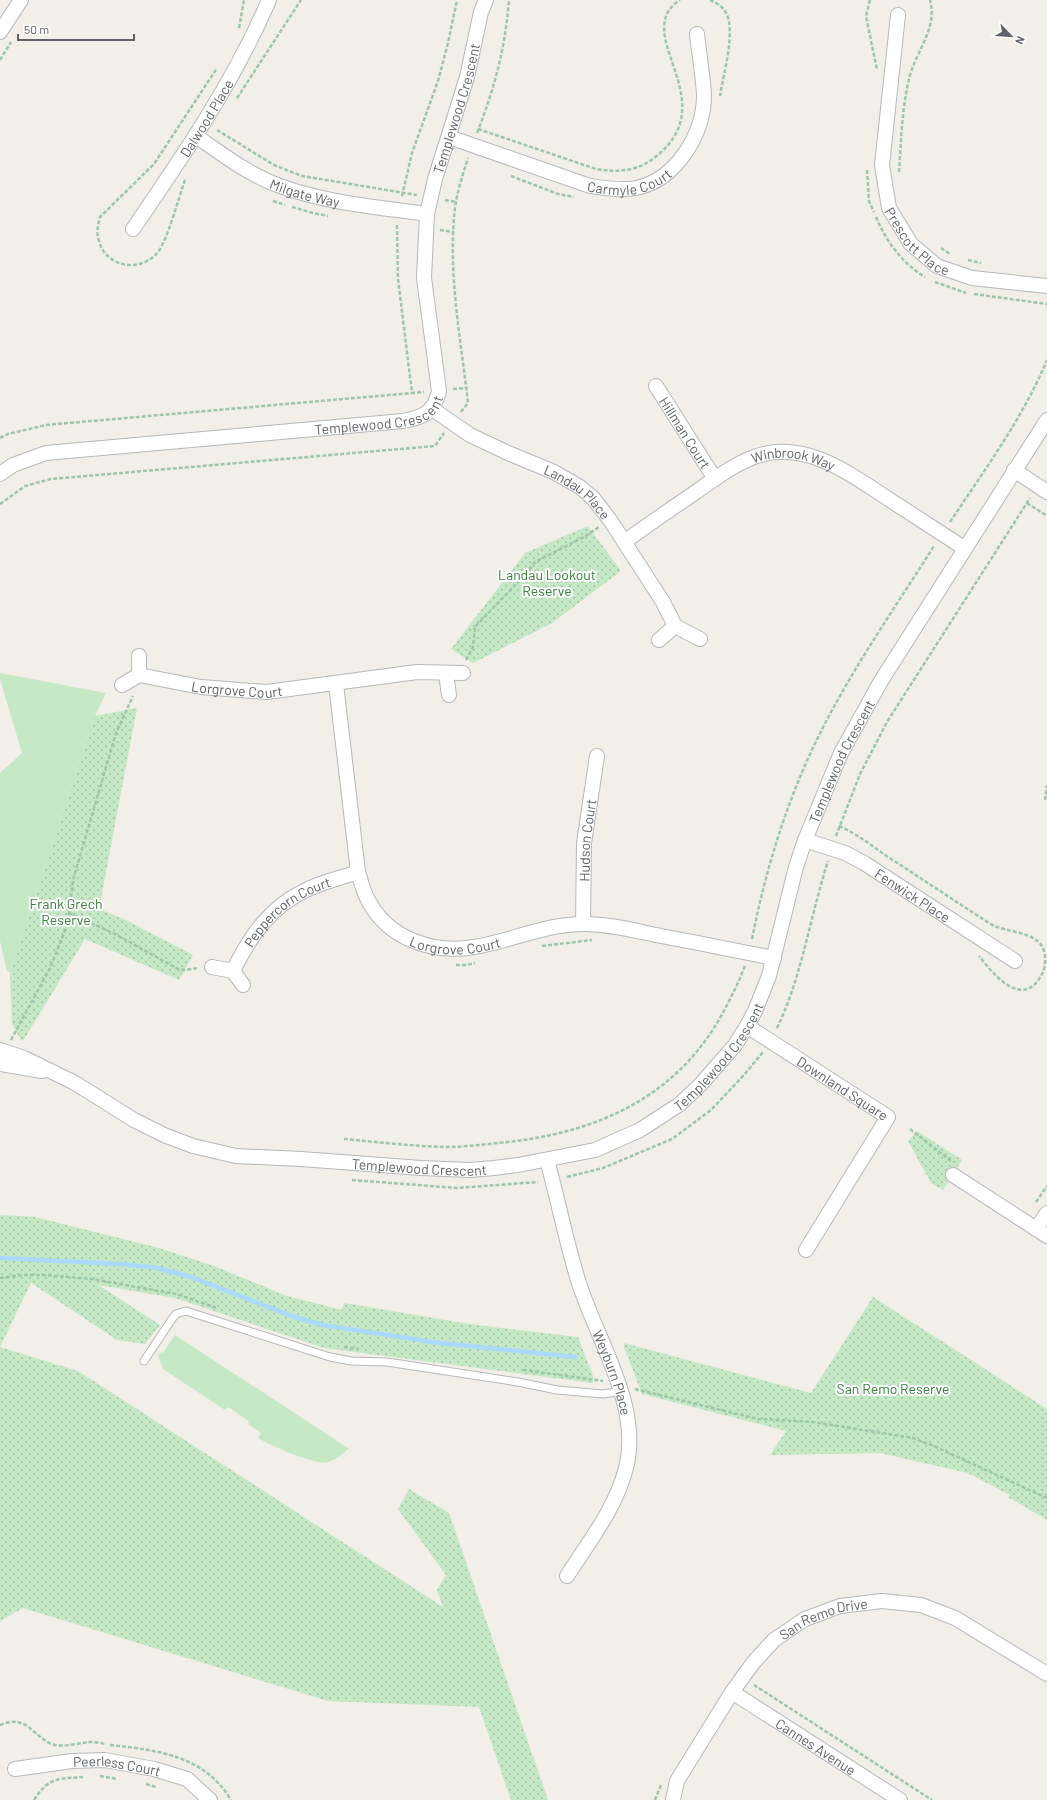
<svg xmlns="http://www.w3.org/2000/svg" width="1047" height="1800" font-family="Barlow,sans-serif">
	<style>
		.grass { fill: #c5e8c5 }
		.park { fill: url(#park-dots) }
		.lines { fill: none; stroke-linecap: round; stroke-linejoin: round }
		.stream { stroke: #aadaff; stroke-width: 4.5 }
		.service-casing { stroke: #b5b8bc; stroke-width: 9 }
		.minor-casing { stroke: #b5b8bc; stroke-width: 16 }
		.path { stroke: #9cc7a9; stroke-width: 2.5; stroke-dasharray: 4 2; stroke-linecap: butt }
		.service { stroke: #fff; stroke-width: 7 }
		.minor { stroke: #fff; stroke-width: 14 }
		.labels { text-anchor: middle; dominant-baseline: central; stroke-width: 4; stroke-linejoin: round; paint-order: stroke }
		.street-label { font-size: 14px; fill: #5f6368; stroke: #fff }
		.park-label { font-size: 14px; fill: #348238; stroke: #fff }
	</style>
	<defs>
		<pattern id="park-dots" width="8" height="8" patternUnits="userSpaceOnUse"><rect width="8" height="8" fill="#c5e8c5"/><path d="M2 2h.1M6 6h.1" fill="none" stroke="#a3c0a4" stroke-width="1.8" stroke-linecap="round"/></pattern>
	</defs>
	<rect width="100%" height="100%" fill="#f1efe8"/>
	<g class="grass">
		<path d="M0,673L106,693L95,716L10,972L7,971L0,941V773L22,753L0,679Z"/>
		<path d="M175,1335L348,1448H349C344,1453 336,1460 328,1462C315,1466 270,1445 258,1438L261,1433L248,1424L249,1421L228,1407L225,1410L163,1369L158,1355L161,1352L163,1353Z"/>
	</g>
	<g class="park">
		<path d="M588,526L621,571L552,623L473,663L451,649L525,553Z"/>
		<path d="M137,708L99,909L124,919L193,955L179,980L85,939L23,1041L21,1040L12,1024L10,972L95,716Z"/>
		<path d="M917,1131L962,1160L943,1190L931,1183L908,1141Z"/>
		<path d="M0,1215L35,1217L159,1248L214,1266L287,1296L342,1310L344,1303L469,1324L578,1337L593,1376V1383L324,1348L175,1298L98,1285L160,1325L145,1344L117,1340L31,1283L0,1347L78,1371L443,1607L437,1590L446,1575L398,1509L409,1489L449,1513L548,1800H511L479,1707L328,1701L23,1608L0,1621Z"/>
		<path d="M873,1297L1047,1409V1520L1008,1497L1010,1495L968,1473L880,1453L770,1455L786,1431L642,1394L624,1347V1343L811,1393Z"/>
	</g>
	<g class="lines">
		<path class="stream" d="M0,1258L121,1264L157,1268L191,1277L294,1317L323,1325L439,1343L575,1357"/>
		<defs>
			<path id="service" d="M144,1361L172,1319L176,1314L186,1311L330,1357L351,1361L387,1362L518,1382L557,1390L603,1394L622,1391"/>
			<g id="minor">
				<path id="s1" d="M898,15L882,165L889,208L911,244L937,266L972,278L1047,286"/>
				<path d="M0,32L21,0"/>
				<path id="s2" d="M196,136C222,154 249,175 280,186C327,203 378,207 427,214"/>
				<path id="s3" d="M449,137L590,186C605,188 621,191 636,188C676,180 704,134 704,95C703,75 699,54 697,34"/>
				<path id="s4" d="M133,229C183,156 234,82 269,0"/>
				<path id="s5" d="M656,386L715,479"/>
				<path id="s6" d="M431,408L470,435L508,453L554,472L580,487L593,498L610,520L663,602L675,626L700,639"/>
				<path d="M1014,470L1047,492"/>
				<path id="s7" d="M0,474L13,465L46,453L403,421C424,417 434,413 439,391L424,278L427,214L435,179L467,77L481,12L486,0"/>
				<path id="s8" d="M624,542C648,525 672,508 696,492C714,479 733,465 754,457C804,438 850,474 890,500C915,516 939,532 964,548"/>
				<path d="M659,640L675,626"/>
				<path d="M139,656V675"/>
				<path d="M446,674L449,695"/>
				<path id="s9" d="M336,684L358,872C361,881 363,891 368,900C388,939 433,954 474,947C511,941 545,924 584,924C610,924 636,931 661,936C699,943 737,951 774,958"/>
				<path id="s10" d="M122,685L139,675L201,687L267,692L417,672L463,673"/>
				<path id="s11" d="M805,840L845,853L864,863L1015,961"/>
				<path id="s12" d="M583,924L584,843L597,756"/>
				<path d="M212,967L233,971L243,985"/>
				<path id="s13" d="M233,971C250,936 270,907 306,890C322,882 341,878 358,872"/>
				<path id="s14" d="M747,1026L888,1117L806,1250"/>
				<path id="s15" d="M0,1050L24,1058L75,1083L134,1120L164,1135L193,1146L236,1156L301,1159L421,1168L470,1170L494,1168L518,1165L595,1150L640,1130L680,1104L701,1084L735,1045L747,1026L755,1011L769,976L796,867L805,840L841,753L881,681L1047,420"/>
				<path d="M0,1064L42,1071"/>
				<path id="s16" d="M547,1160C558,1200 566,1241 578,1280C596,1339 642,1405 626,1468C616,1508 588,1543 567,1576"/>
				<path d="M953,1175L1047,1236"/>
				<path d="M1036,1229L1047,1213"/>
				<path id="s17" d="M732,1692L900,1800"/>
				<path id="s18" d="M15,1769L72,1761L105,1760L154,1769L187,1779L210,1800"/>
				<path id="s19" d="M673,1800L677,1781L732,1692L753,1663L774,1640L805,1619L840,1606L882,1601L921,1605L955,1618L1047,1674"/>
			</g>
		</defs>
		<use href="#service" class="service-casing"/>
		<use href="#minor" class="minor-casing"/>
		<g class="path">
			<path d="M710,0C715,2 722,6 725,11C737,29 723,75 720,96"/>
			<path d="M870,0L866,16L877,70"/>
			<path d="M239,28L244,0"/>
			<path d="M0,60L11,42"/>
			<path d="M237,98L301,0"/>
			<path d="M478,129L596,169C620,173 640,171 659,154C723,99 629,33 680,0"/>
			<path d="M217,130L274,165L302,176L417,195"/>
			<path d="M477,133C495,87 505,49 509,0"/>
			<path d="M867,170L869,201L874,212"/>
			<path d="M899,172C901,141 902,109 909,79C915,52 938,29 930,0"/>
			<path d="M511,176L558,194L574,197"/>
			<path d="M185,180C179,197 167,241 158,252C141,273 106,268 99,241C96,233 98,225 100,217L154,164L217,68"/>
			<path d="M402,196L412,153L438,81L448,43L457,0"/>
			<path d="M445,200L457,202"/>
			<path d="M273,201L285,205"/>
			<path d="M292,207L313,213L328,216"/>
			<path d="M876,217C886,241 902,263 925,277"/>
			<path d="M397,225L398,279L412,393L424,392"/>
			<path d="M440,230L454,232"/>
			<path d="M941,248L950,254"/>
			<path d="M968,260L981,263"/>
			<path d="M935,282L966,293"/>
			<path d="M974,294L1047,304"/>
			<path d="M453,389L466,388"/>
			<path d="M461,412L468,403C461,341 449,280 454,218C455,198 462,177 468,158"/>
			<path d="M0,438L8,434L46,425L412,393"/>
			<path d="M1027,503L1047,516"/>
			<path d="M0,504L25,486L51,479L435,446L444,433"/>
			<path d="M950,522C985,469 1023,418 1047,360"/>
			<path d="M466,660L473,647L475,627L522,578L535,562L584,537L599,527"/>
			<path d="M1045,800L1047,785"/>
			<path d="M839,826C856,833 872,846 888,857C922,879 955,901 989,923C1004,933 1031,930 1042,946C1046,953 1046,965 1043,972C1024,1012 994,975 979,956"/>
			<path d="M836,836L860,774L887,722L1030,498"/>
			<path d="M69,913L115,934L178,969L185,970L198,968"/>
			<path d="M752,939C764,878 781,820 806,763C840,686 889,617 934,546"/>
			<path d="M542,946L592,940"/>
			<path d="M456,965H466L475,963"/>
			<path d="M777,1028C802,976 810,917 828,861"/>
			<path d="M11,1040L50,968L64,933L69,913L73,880L116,733L133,696"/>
			<path d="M910,1129L951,1161"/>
			<path d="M344,1139C377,1142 411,1146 444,1147C462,1147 480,1145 498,1143C596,1134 679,1098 726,1007C733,993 740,980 745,965"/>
			<path d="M567,1177L603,1168L672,1139L711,1110L744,1075L763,1052"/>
			<path d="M352,1180L457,1188L538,1182"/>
			<path d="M1036,1202L1047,1186"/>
			<path d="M0,1278L23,1275H44L92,1279L176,1294L217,1308"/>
			<path d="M344,1347L359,1349"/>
			<path d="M523,1370L603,1381"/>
			<path d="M635,1389L758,1419L813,1422L913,1438L936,1447L1047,1498"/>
			<path d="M754,1685L932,1800"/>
			<path d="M0,1725C29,1713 33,1739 55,1745C66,1747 79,1743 90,1742C95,1742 100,1743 105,1744"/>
			<path d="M110,1745C158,1750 205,1756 231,1800"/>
			<path d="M100,1776L117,1779"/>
			<path d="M146,1784L156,1787"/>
			<path d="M34,1800C49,1777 57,1779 83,1777"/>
			<path d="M655,1800L661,1785"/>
		</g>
		<use href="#service" class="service"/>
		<use href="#minor" class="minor"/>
	</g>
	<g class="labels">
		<g class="street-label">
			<text stroke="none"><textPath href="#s7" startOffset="748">Templewood Crescent</textPath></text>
			<text stroke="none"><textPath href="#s4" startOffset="133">Dalwood Place</textPath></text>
			<text stroke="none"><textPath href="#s3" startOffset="190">Carmyle Court</textPath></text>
			<text stroke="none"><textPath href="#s2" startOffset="124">Milgate Way</textPath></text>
			<text stroke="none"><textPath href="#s1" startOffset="239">Prescott Place</textPath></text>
			<text stroke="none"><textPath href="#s7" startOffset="388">Templewood Crescent</textPath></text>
			<text stroke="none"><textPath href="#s5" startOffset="55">Hillman Court</textPath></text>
			<text stroke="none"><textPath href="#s8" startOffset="196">Winbrook Way</textPath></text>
			<text stroke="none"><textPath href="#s6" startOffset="170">Landau Place</textPath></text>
			<text stroke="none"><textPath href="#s10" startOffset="119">Lorgrove Court</textPath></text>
			<text stroke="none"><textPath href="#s15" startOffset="1104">Templewood Crescent</textPath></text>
			<text stroke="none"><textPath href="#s12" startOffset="84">Hudson Court</textPath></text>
			<text stroke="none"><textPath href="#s11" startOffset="122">Fenwick Place</textPath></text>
			<text stroke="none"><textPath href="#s13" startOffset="83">Peppercorn Court</textPath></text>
			<text stroke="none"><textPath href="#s9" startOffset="324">Lorgrove Court</textPath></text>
			<text stroke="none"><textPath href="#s15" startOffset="780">Templewood Crescent</textPath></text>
			<text stroke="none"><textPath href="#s14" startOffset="114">Downland Square</textPath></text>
			<text stroke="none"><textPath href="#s15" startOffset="444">Templewood Crescent</textPath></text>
			<text stroke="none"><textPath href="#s16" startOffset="223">Weyburn Place</textPath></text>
			<text stroke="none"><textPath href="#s19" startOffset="246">San Remo Drive</textPath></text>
			<text stroke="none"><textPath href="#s17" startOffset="100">Cannes Avenue</textPath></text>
			<text stroke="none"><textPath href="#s18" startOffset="103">Peerless Court</textPath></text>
		</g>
		<g class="park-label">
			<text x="547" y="574">Landau Lookout<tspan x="547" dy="16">Reserve</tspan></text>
			<text x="66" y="903">Frank Grech<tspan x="66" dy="16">Reserve</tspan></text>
			<text x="893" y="1388">San Remo Reserve</text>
		</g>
	</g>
	<g transform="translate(1011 36) rotate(115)" stroke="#ffffff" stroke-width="3" paint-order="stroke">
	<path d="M0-3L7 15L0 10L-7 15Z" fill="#5f6368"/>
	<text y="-6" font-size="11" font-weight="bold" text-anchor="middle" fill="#5f6368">N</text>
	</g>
	<path d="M18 34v6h116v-6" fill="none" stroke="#5f6368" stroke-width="2"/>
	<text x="24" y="34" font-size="12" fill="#5f6368" stroke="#ffffff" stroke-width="3" paint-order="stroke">50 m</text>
</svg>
